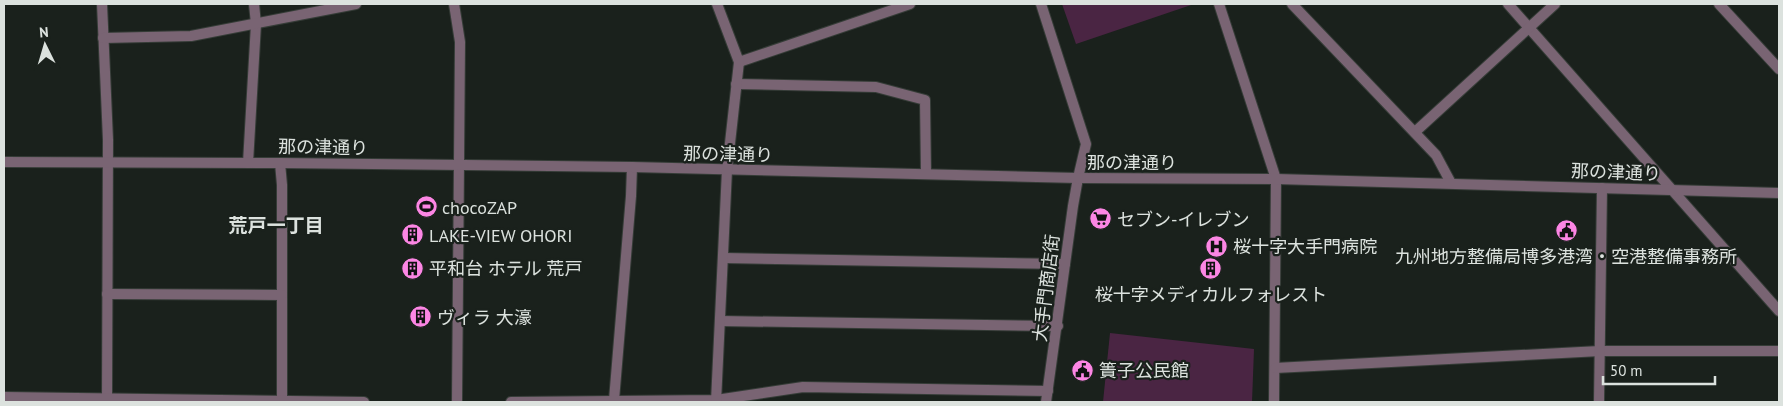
<svg xmlns="http://www.w3.org/2000/svg" width="1783" height="406" font-family="'PT Sans','Noto Sans JP',sans-serif">
	<style>
		.green { fill: #4a2543 }
		.lines { fill: none; stroke-linecap: round; stroke-linejoin: round }
		.minor-casing { stroke: #353c37; stroke-width: 12 }
		.tertiary-casing { stroke: #353c37; stroke-width: 12 }
		.minor { stroke: #796473; stroke-width: 10 }
		.tertiary { stroke: #796473; stroke-width: 10 }
		.labels { text-anchor: middle; dominant-baseline: central; stroke-width: 4.5; stroke-linejoin: round; paint-order: stroke }
		.street-label { font-size: 18px; fill: #dce2de; stroke: #1a211c }
		.poi-label { font-size: 18px; fill: #dce2de; stroke: #1a211c; text-anchor: start }
		.neighbourhood-label { font-size: 19px; font-weight: bold; fill: #dce2de; stroke: #1a211c }
	</style>
	<rect width="100%" height="100%" fill="#1a211c"/>
	<g class="green">
		<path d="M1062,4H1194L1076,44Z"/>
		<path d="M1110,333L1254,349L1252,402H1103Z"/>
	</g>
	<g class="lines">
		<defs>
			<g id="minor">
				<path d="M102,4L108,140L107,402"/>
				<path d="M1508,4L1779,311"/>
				<path d="M1719,4L1779,69"/>
				<path d="M739,62L910,4"/>
				<path d="M736,84L876,87L925,100L926,174"/>
				<path d="M1415,132L1555,4"/>
				<path d="M248,163L256,24L254,4"/>
				<path d="M280,163L282,185V402"/>
				<path d="M724,258L1065,264"/>
				<path d="M107,294L282,295"/>
				<path d="M720,321L1058,326"/>
				<path d="M4,397L364,402"/>
				<path d="M614,400L631,196L632,167"/>
				<path d="M511,402L716,400L803,387L1048,391"/>
				<path d="M1046,402L1073,206L1078,178"/>
			</g>
			<g id="tertiary">
				<path d="M454,4L460,42L457,402"/>
				<path d="M1041,4L1086,144L1078,178"/>
				<path d="M1219,4L1276,179L1274,402"/>
				<path d="M1292,4L1436,155L1451,183"/>
				<path d="M103,38L191,36L356,4"/>
				<path d="M4,162L280,163L632,167L1078,178L1276,179L1779,193"/>
				<path d="M1275,368L1600,351H1779"/>
				<path d="M716,402L727,170L739,62L717,4"/>
				<path d="M1599,402L1602,188"/>
			</g>
		</defs>
		<use href="#minor" class="minor-casing"/>
		<use href="#tertiary" class="tertiary-casing"/>
		<use href="#minor" class="minor"/>
		<use href="#tertiary" class="tertiary"/>
	</g>
	<defs>
		<symbol id="stadium-disc" viewBox="-11 -11 22 22"><circle r="9.5" fill="#fc86e4" stroke="#1a211c"/><path d="M0-5a6.5 5 0 1 0 0 10a6.5 5 0 1 0 0-10ZM-3.5-1.8h7v3.6h-7Z" fill="#111"/></symbol>
		<symbol id="supermarket-disc" viewBox="-11 -11 22 22"><circle r="9.5" fill="#fc86e4" stroke="#1a211c"/><path d="M-6-5.5h2.5l.6 2H6L4.5 2H-2.5L-4.4-4H-6ZM-1.5 3.2a1.3 1.3 0 1 0 .1 0ZM3 3.2a1.3 1.3 0 1 0 .1 0Z" fill="#111"/></symbol>
		<symbol id="civic-disc" viewBox="-11 -11 22 22"><circle r="9.5" fill="#fc86e4" stroke="#1a211c"/><path d="M-.6-6.5H3V-4.5H.6V-3L4-1V1h2V6H-6V1h2V-1L-.6-3ZM-1.2 2.5V6h2.4V2.5Z" fill="#111"/></symbol>
		<symbol id="building-disc" viewBox="-11 -11 22 22"><circle r="9.5" fill="#fc86e4" stroke="#1a211c"/><path d="M-4-6H4V6H1V3H-1V6H-4ZM-2.5-4.3h1.7v1.8h-1.7ZM.8-4.3h1.7v1.8H.8ZM-2.5-1h1.7V.8h-1.7ZM.8-1h1.7V.8H.8Z" fill="#111"/></symbol>
		<symbol id="hospital-disc" viewBox="-11 -11 22 22"><circle r="9.5" fill="#fc86e4" stroke="#1a211c"/><path d="M-5-5h3v3.5h4V-5h3V5h-3V1.5h-4V5h-3Z" fill="#111"/></symbol>
	</defs>
	<g fill-rule="evenodd">
		<use href="#stadium-disc" x="414" y="194" width="25" height="25"/>
		<use href="#supermarket-disc" x="1088" y="206" width="25" height="25"/>
		<use href="#civic-disc" x="1554" y="218" width="25" height="25"/>
		<use href="#building-disc" x="400" y="222" width="25" height="25"/>
		<use href="#hospital-disc" x="1204" y="234" width="25" height="25"/>
		<use href="#building-disc" x="400" y="256" width="25" height="25"/>
		<use href="#building-disc" x="1198" y="256" width="25" height="25"/>
		<use href="#building-disc" x="408" y="304" width="25" height="25"/>
		<use href="#civic-disc" x="1070" y="358" width="25" height="25"/>
	</g>
	<g class="labels">
		<g class="street-label">
			<text transform="translate(323 147) rotate(1)">那の津通り</text>
			<text transform="translate(728 154) rotate(1)">那の津通り</text>
			<text x="1132" y="162">那の津通り</text>
			<text transform="translate(1616 172) rotate(2)">那の津通り</text>
			<text transform="translate(1046 288) rotate(-83)">大手門商店街</text>
		</g>
		<g class="poi-label">
			<text x="442" y="207">chocoZAP</text>
			<text x="1117" y="219">セブン-イレブン</text>
			<text x="429" y="235">LAKE-VIEW OHORI</text>
			<text x="1233" y="246">桜十字大手門病院</text>
			<text x="1566" y="256" text-anchor="middle">九州地方整備局博多港湾・空港整備事務所</text>
			<text x="429" y="268">平和台 ホテル 荒戸</text>
			<text x="1211" y="294" text-anchor="middle">桜十字メディカルフォレスト</text>
			<text x="437" y="317">ヴィラ 大濠</text>
			<text x="1099" y="370">簀子公民館</text>
		</g>
		<g class="neighbourhood-label">
			<text x="276" y="225">荒戸一丁目</text>
		</g>
	</g>
	<rect width="1783" height="406" fill="none" stroke="#dce2de" stroke-width="10"/>
	<g transform="translate(45 45) rotate(355)" stroke="#1a211c" stroke-width="4" paint-order="stroke">
	<path d="M0-4L9 19L0 12L-9 19Z" fill="#dce2de"/>
	<text y="-8" font-size="14" font-weight="bold" text-anchor="middle" fill="#dce2de">N</text>
	</g>
	<path d="M1603 376v8h112v-8" fill="none" stroke="#dce2de" stroke-width="2.5"/>
	<text x="1610" y="376" font-size="15" fill="#dce2de" stroke="#1a211c" stroke-width="4" paint-order="stroke">50 m</text>
</svg>
